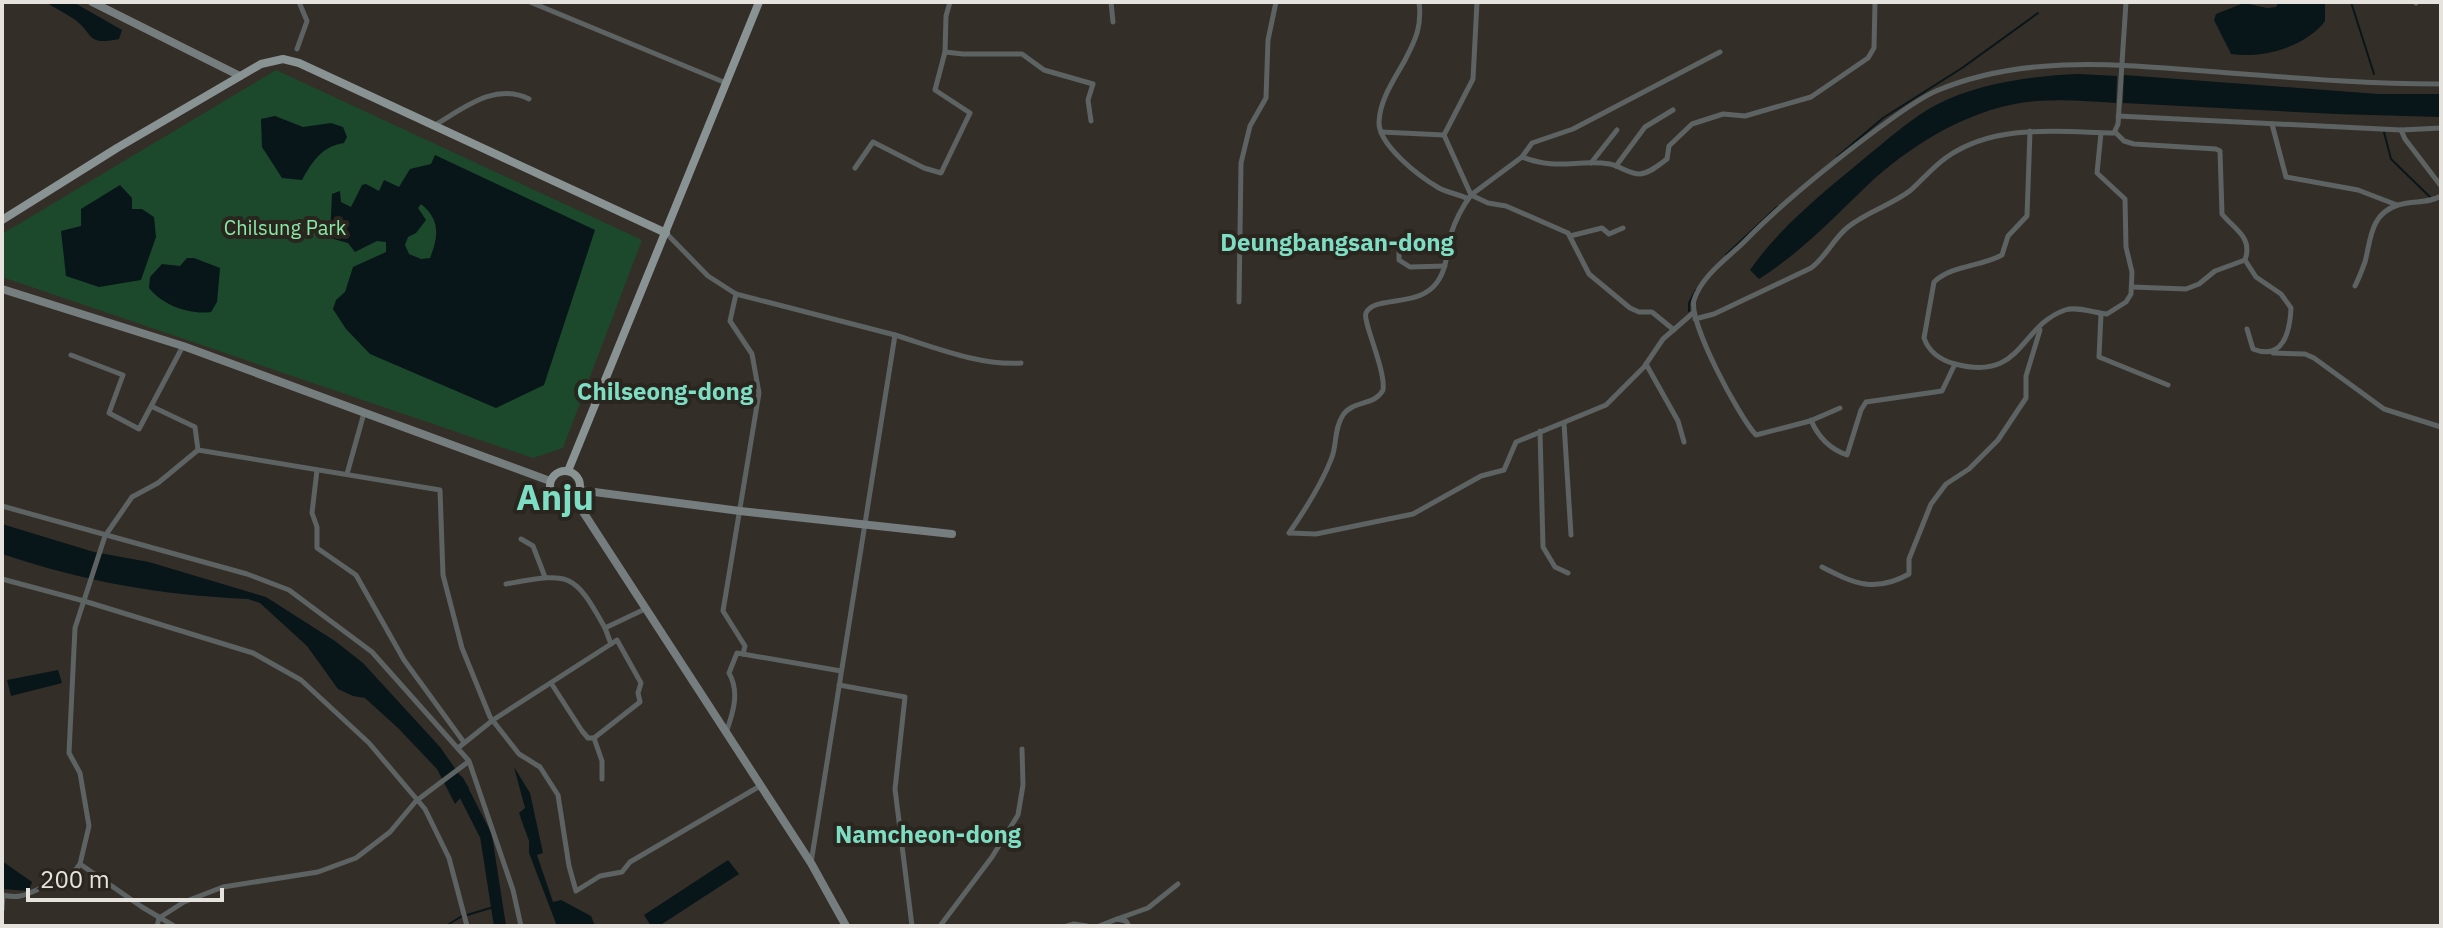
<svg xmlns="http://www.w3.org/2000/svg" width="2443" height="928" font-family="'IBM Plex Sans',sans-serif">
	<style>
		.green { fill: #1c482b }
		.water { fill: #081619; fill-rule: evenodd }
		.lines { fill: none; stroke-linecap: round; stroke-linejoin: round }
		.stream { stroke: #081619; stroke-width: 2 }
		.river { stroke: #081619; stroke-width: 12 }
		.street { stroke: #5d6262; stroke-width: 5 }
		.secondary { stroke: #767d7f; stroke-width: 8 }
		.primary { stroke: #899394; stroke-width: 8 }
		.labels { text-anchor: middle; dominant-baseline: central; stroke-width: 8; stroke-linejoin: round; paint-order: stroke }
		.park-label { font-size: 20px; fill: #87eaa5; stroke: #2a251f }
		.quarter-label { font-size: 24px; font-weight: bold; fill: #7ddec4; stroke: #2a251f }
		.town-label { font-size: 36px; font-weight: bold; fill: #7ddec4; stroke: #2a251f }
	</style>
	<rect width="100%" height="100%" fill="#342e28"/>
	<path class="green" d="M276,70L642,240L563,448L533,458L2,277V234Z"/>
	<g class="water">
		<path d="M45,2H73L122,30L119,39C85,46 95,34 74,19C65,13 55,8 45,2Z"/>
		<path d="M2279,2H2325V21C2306,47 2262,59 2231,54L2214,20L2216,14L2244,3L2267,8L2276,7Z"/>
		<path d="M2078,74L2117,76L2116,103C2090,101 2063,99 2037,101C1978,105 1918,140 1874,179C1837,214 1802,252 1759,279L1750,270C1782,224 1829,188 1872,152C1892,136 1913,117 1936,105C1978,83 2031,76 2078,74Z"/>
		<path d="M2124,75L2378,94H2441V117L2336,114L2123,103Z"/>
		<path d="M275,116L303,127L331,123L343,127L347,137L344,143C322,146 312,162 302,180L282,178L262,147L261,119Z"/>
		<path d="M435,155L595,230L544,385L496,408L370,354L346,329L333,309L336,300L345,292L353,267L386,252V242L377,241L355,252L348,243L330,238L332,194L340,191L341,202L351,207L362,185L366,184L379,191L384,180L399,187L410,169L431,164ZM421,204C440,219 439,236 430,258L421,259L409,254L405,245L408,237L416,233L426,220L418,208Z"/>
		<path d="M120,185L132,198V209H142L154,217L156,237L141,280L99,287L66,276L61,231L81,226V209Z"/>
		<path d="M187,258H194L220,268L217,302L211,312C190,315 162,305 149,288L150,277L162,264L180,266Z"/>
		<path d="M2,524L94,552L149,562L266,597L335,641L363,663L440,747L469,788L455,804L437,769L398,728L365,698L353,696L338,689L307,646L260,603L248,599C160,595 86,582 2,554Z"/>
		<path d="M58,670L62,683L11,696L7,680Z"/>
		<path d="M514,767L530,793L543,853L537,855L553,902L561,900L591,916L595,926H557L529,853V841L519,813L525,808Z"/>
		<path d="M728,860L739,874L659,926H651L644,915Z"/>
		<path d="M2,861L32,882L29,891L2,889Z"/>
	</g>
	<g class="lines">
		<g class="stream">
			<path d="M2351,2L2374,74"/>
			<path d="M2384,132L2391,159L2431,198"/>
			<path d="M1837,157L1883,118L1962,68L2038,13"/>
			<path d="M1726,255L1777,207"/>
			<path d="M1689,311V303L1696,290"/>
			<path d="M467,915L497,906"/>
			<path d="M446,926L462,916"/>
		</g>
		<path class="river" d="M458,781L486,836L500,926"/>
		<g class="street">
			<path d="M530,2L726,83"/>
			<path d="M1111,2L1113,22"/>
			<path d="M1419,2C1422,26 1416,39 1405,60C1394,80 1380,99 1379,122C1378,145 1420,177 1439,188C1448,193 1459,194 1468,199"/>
			<path d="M2415,2L2416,3"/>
			<path d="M297,49L307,21L299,2"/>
			<path d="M945,52L963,54H1022L1044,70L1093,84L1088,100L1091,121"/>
			<path d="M2118,116L2401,130L2441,128"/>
			<path d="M2272,124L2286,177L2358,190L2397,205"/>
			<path d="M435,125C464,108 495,82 529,99"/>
			<path d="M2401,130L2405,139L2441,186"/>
			<path d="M2030,131L2027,216L2008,236L2002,255C1980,267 1952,265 1934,282L1924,338C1929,352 1940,360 1955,364C2023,382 2018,327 2065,310C2077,306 2095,313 2107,314L2126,302L2131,294L2132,272L2126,247L2125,199L2097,173L2101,133"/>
			<path d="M1381,132L1444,135"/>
			<path d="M2115,132L2124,141L2134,144L2216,149L2220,151L2222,214C2235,230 2253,237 2245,260L2256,277L2281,294L2291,308C2290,332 2283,361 2253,349L2247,329"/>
			<path d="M1444,135L1473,79L1477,2"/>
			<path d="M1522,157C1558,171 1577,159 1610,164C1620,166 1629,174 1640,174C1650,173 1659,165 1667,159L1669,146L1692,124L1723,114L1745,116L1811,97L1868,58L1874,48L1875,2"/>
			<path d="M1591,163L1617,130"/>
			<path d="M1616,166L1645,127L1673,110"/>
			<path d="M855,168L873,142L924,168L941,173L970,113L935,90L945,52L946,16L950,2"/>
			<path d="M666,233L708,276L736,294"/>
			<path d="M1570,236L1602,228L1609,234L1623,228"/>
			<path d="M1399,244V260L1410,267L1445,266"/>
			<path d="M2355,286C2359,278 2362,270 2365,262C2371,239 2370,214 2398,205C2414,200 2427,204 2441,196"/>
			<path d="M2132,287L2186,289L2199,284L2215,271L2245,260"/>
			<path d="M1239,302L1241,163L1250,126L1266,98L1268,40L1276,2"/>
			<path d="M2101,314L2099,357L2168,385"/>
			<path d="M1695,319L1714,314L1811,268C1826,257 1833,239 1848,227C1866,212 1892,205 1911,190C1923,179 1934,166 1947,157C1996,123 2059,132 2114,133L2118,124L2126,2"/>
			<path d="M1674,330L1652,312H1639L1630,308L1589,274L1568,233L1506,206L1488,203L1471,195L1522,157L1532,143L1573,129L1720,52"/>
			<path d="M895,335C934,347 980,366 1021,363"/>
			<path d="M2273,353L2305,354L2314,358L2384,409L2441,427"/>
			<path d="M71,355L123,375L109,413L139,429L183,346"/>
			<path d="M1646,364L1678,421L1684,442"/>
			<path d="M153,407L195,427L198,450L440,490L443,575L462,648L490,717L519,754L540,767L558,795L569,866L576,891L600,876L622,872L630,862L760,786"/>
			<path d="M1840,408L1810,421L1756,435C1739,417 1688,322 1694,300C1702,275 1728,258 1745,241C1786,199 1833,162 1880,127C1897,115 1916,100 1936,91C2021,55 2115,64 2205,71C2284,77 2362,84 2441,84"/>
			<path d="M1811,420C1818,437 1830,449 1847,455L1861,410L1866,402L1942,391L1955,364"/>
			<path d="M1564,423L1571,535"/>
			<path d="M1540,431L1543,547L1555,567L1568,573"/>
			<path d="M317,470L312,513L317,527V548L356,575L404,660L463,741"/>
			<path d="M347,474L364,413"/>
			<path d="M2,506L247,574L289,590L372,652L469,761L513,890L521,926"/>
			<path d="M1289,533C1305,510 1322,484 1332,457C1337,443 1334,429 1343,415C1353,400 1375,406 1383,390C1386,370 1362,320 1366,313C1374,296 1413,307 1433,287C1448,272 1446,252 1451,234C1455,221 1463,206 1471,195L1444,135"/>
			<path d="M1290,533L1316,534L1413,514L1481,476L1504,470L1516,442L1606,405L1644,367L1663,339L1693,313"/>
			<path d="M521,539L533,546L545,577"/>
			<path d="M1822,567C1855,584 1875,593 1909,574V559L1931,504L1946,484L1969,469L1998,440L2026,398V376L2040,330"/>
			<path d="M2,579L84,601L253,653L301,680L369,743L425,809L449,858L467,926"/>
			<path d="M506,584C569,573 573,570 605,628"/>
			<path d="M743,654L745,646L723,611L759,393L752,354L730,321L736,294L895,335L811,863"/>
			<path d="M551,683L582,731L588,738H594L602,761V779"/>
			<path d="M839,685L905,697L895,789L912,926"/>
			<path d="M726,733C733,713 740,692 729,673L737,653L841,671"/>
			<path d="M594,738L640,702L638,693L641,683L617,640L611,644"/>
			<path d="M458,748L493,720L611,644L605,628L645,609"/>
			<path d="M2,895C20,899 25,895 41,888C61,880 66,884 80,864"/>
			<path d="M2,910L3,896"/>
			<path d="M1117,919L1148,908L1178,884"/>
			<path d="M157,926L159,918L184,902L223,887L318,872L356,858L390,832L416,801L468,762"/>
			<path d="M174,926L142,907L80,864L89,826L80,773L69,753L75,628L105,536L132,497L158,483L198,450"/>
			<path d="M940,926L992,857L1018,815L1023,785L1022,749"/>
			<path d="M1067,926L1074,924L1087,926"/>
			<path d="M1099,926L1117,919L1126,921L1129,926"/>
		</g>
		<g class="secondary">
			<path d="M92,2L240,76"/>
			<path d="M2,289L183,346L550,481"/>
			<path d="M579,490L740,511L952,534"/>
			<path d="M574,498L811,863L846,926"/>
		</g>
		<g class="primary">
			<path d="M2,220L117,148L261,64L283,59L299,63L666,233"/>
			<circle cx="565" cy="486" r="15"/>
			<path d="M568,471L759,2"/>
		</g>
	</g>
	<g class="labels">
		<g class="park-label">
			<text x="285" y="227">Chilsung Park</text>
		</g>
		<g class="quarter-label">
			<text x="1337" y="242">Deungbangsan-dong</text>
			<text x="665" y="391">Chilseong-dong</text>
			<text x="928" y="834">Namcheon-dong</text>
		</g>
		<g class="town-label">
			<text x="555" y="496">Anju</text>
		</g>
	</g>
	<rect width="2443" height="928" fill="none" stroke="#e6e3df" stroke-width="8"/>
	<path d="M28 888v12h194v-12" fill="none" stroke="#e6e3df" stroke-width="4"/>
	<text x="40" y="888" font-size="24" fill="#e6e3df" stroke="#2a251f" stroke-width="6" paint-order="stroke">200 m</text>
</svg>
